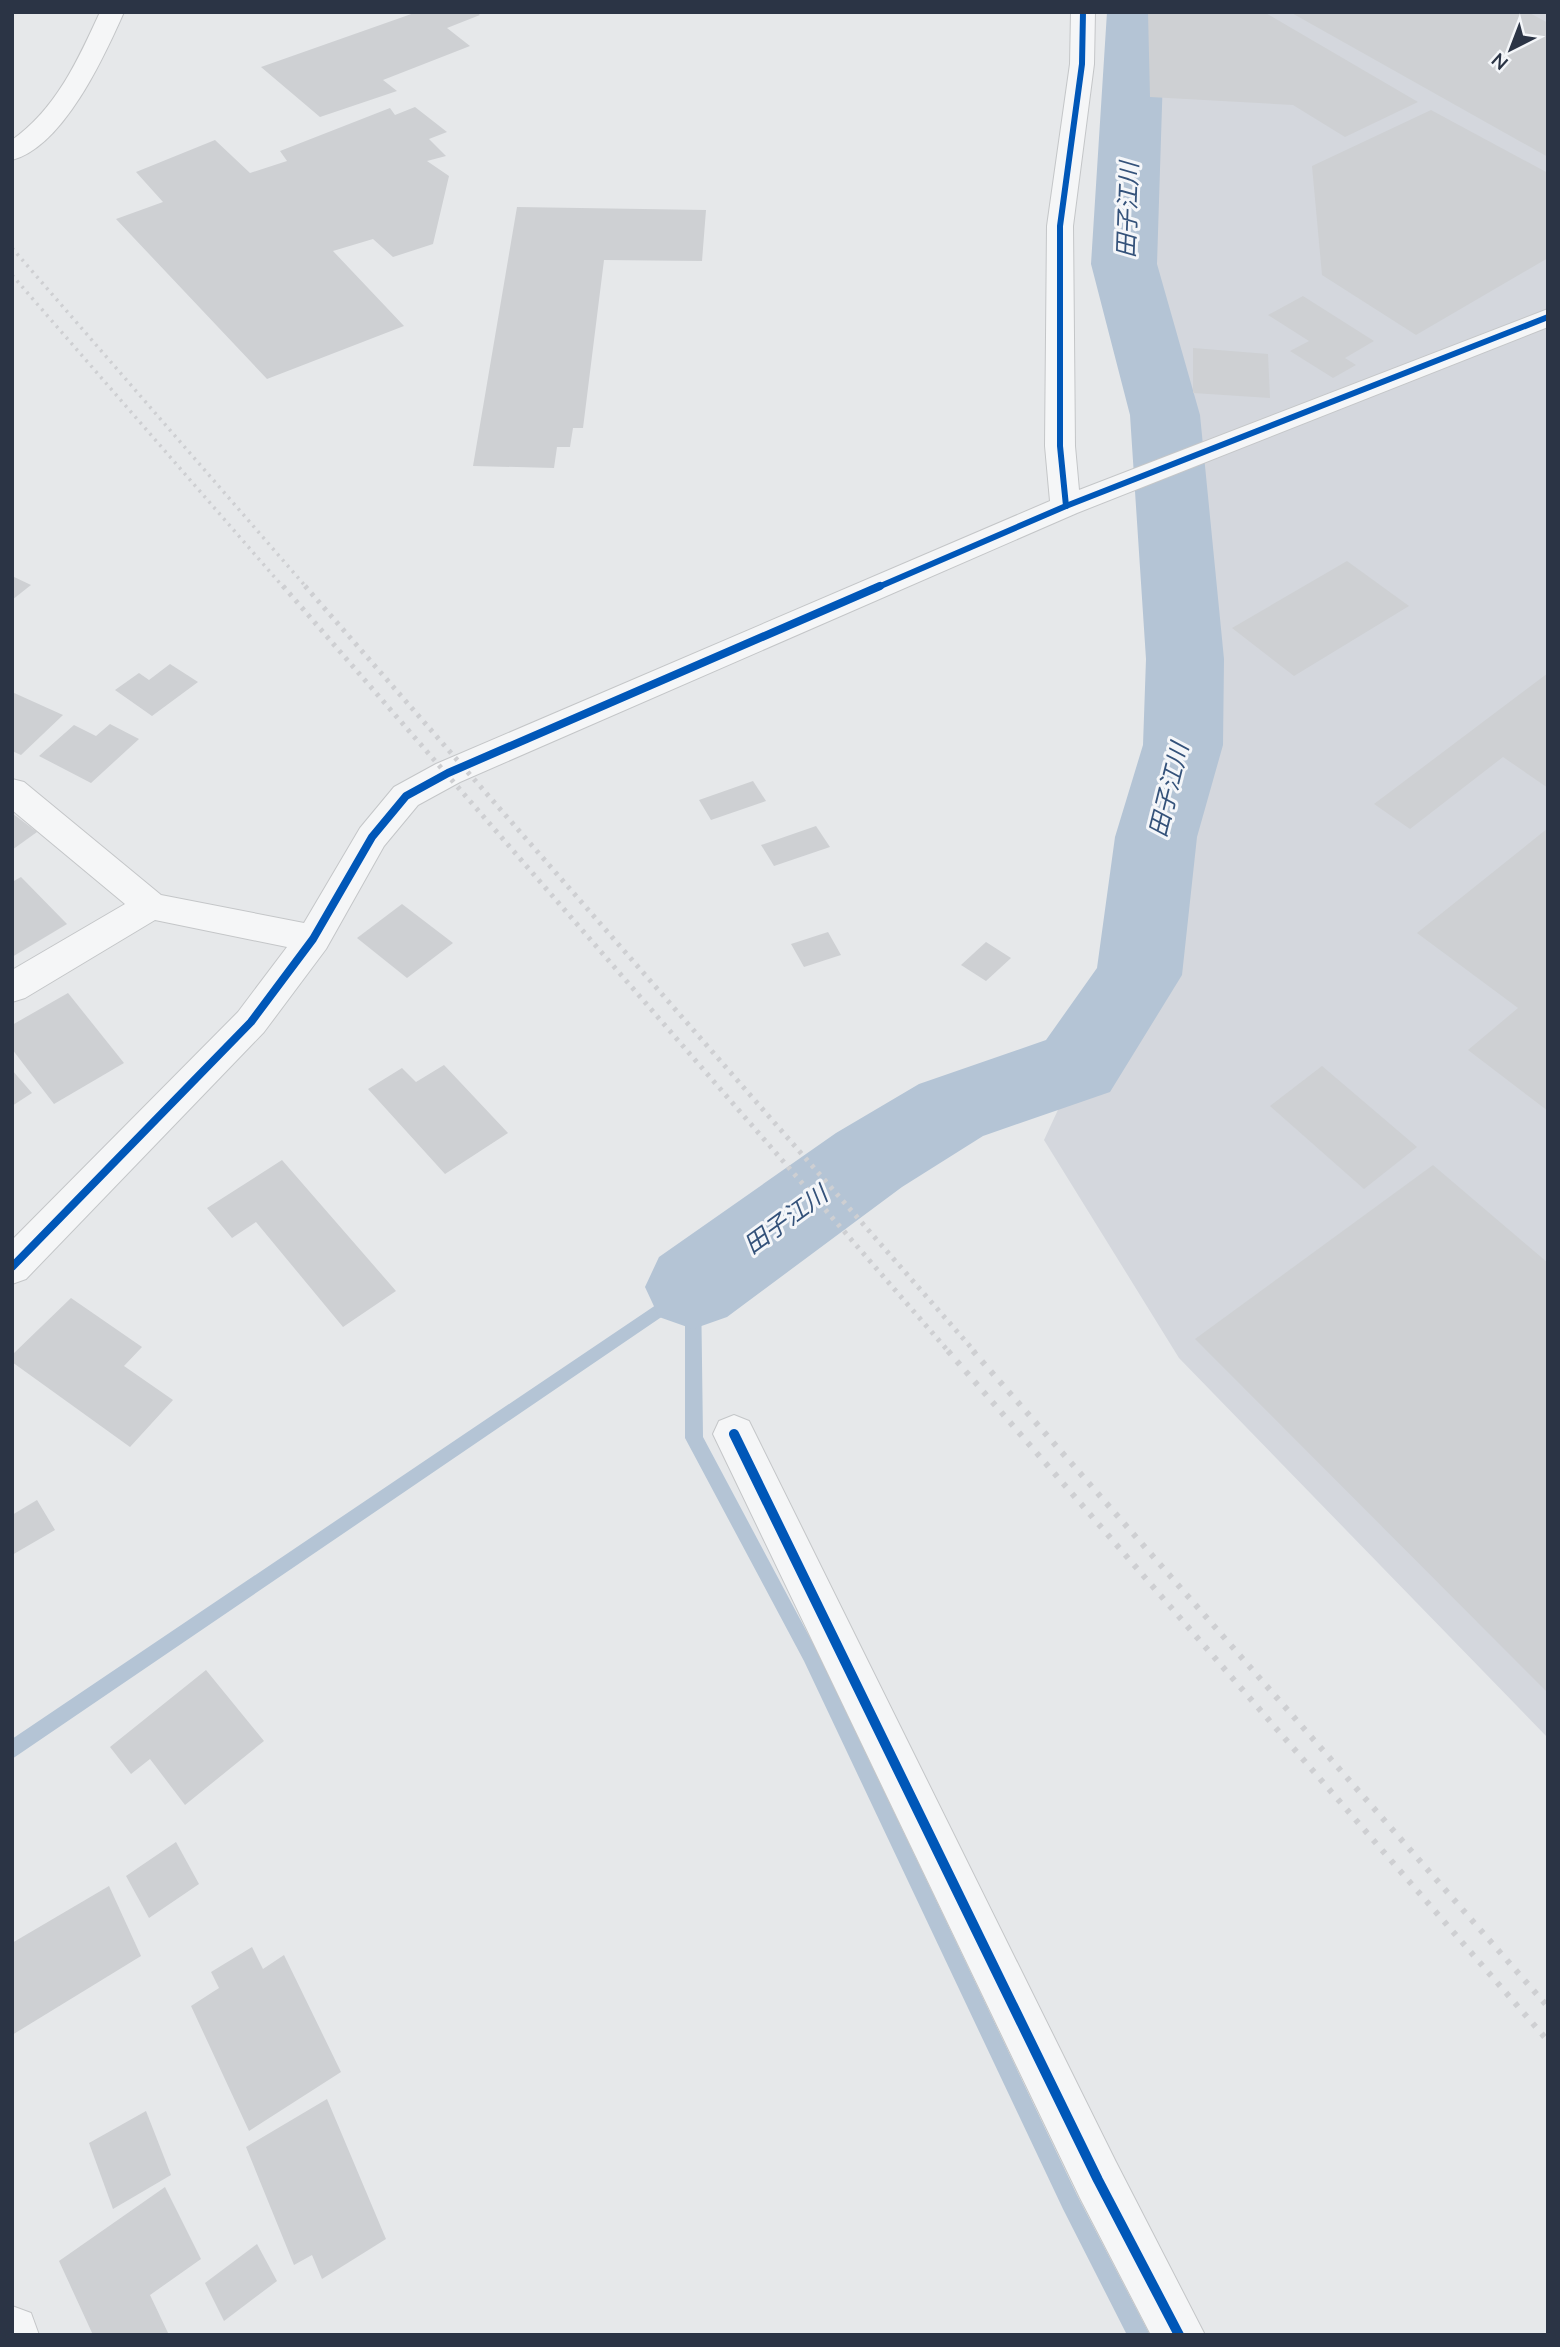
<svg xmlns="http://www.w3.org/2000/svg" width="1560" height="2347" font-family="'Nunito Sans','Noto Sans JP',sans-serif">
	<style>
		.built { fill: #d4d7dd }
		.lines { fill: none; stroke-linecap: round; stroke-linejoin: round }
		.stream { fill: #b4c4d5; fill-rule: evenodd }
		.river { fill: #b4c4d5; fill-rule: evenodd }
		.building { fill: #ced0d3 }
		.minor-casing { stroke: #c4c6c8; stroke-width: 2 }
		.minor { fill: #f5f6f7; fill-rule: evenodd }
		.rail-far2 { stroke: #cecfd2; stroke-width: 3.5; stroke-dasharray: 2.5 5; stroke-linecap: butt }
		.rail-far1 { stroke: #cecfd2; stroke-width: 5; stroke-dasharray: 3.5 6; stroke-linecap: butt }
		.rail { stroke: #cecfd2; stroke-width: 6; stroke-dasharray: 4.5 9; stroke-linecap: butt }
		.cycleway-far2-casing { stroke: #f4f6f9; stroke-width: 10 }
		.cycleway-far1-casing { stroke: #f4f6f9; stroke-width: 12 }
		.cycleway-casing { stroke: #f4f6f9; stroke-width: 15 }
		.cycleway-far2 { stroke: #0057b8; stroke-width: 6 }
		.cycleway-far1 { stroke: #0057b8; stroke-width: 8 }
		.cycleway { stroke: #0057b8; stroke-width: 10 }
		.labels { text-anchor: middle; dominant-baseline: central; stroke-width: 6; stroke-linejoin: round; paint-order: stroke }
		.water-label { font-size: 24px; font-style: italic; fill: #34527a; stroke: #f4f6f9 }
	</style>
	<rect width="100%" height="100%" fill="#e6e8ea"/>
	<path class="built" d="M1142,12H1548V1738L1179,1358L1044,1140L1140,933L1194,668L1142,452L1136,96Z"/>
	<g class="lines">
		<path class="stream" d="M693,1280L699,1282L701,1287L703,1437L816,1649L1077,2195L1150,2335H1127L1063,2209L804,1661L685,1438V1301L12,1759V1739Z"/>
		<path class="river" d="M1107,12H1165L1157,264L1200,415L1224,659L1223,745L1197,837L1182,975L1110,1092L983,1136L902,1187L727,1317L693,1329L659,1317L645,1287L659,1257L836,1133L919,1084L1046,1040L1097,968L1115,837L1143,745L1146,659L1130,415L1091,264Z"/>
	</g>
	<g class="building">
		<path d="M417,12H476L480,15L447,28L470,46L383,80L397,91L320,117L261,67Z"/>
		<path d="M1148,12H1264L1418,102L1345,137L1293,105L1150,97Z"/>
		<path d="M1290,12H1528L1548,23V157Z"/>
		<path d="M415,107L447,132L429,139L446,156L427,161L449,176L433,244L393,257L373,239L333,251L404,326L267,379L116,219L163,202L136,172L215,140L250,173L287,161L280,151L390,108L395,115Z"/>
		<path d="M1431,110L1548,173V258L1416,335L1322,275L1312,166Z"/>
		<path d="M517,207L706,210L702,261L604,260L583,428H573L570,447H557L554,468L473,466Z"/>
		<path d="M1303,296L1374,341L1345,358L1356,365L1333,378L1290,351L1309,341L1268,315Z"/>
		<path d="M1193,348L1268,354L1270,398L1193,393Z"/>
		<path d="M1347,561L1409,606L1294,676L1232,628Z"/>
		<path d="M12,576L31,585L12,600Z"/>
		<path d="M170,664L198,682L152,716L115,690L139,673L149,680Z"/>
		<path d="M1548,673V788L1503,757L1410,829L1374,804Z"/>
		<path d="M12,692L63,715L21,755L12,751Z"/>
		<path d="M110,724L139,739L91,783L39,756L74,725L96,736Z"/>
		<path d="M753,781L766,801L711,820L699,800Z"/>
		<path d="M12,813L37,832L12,850Z"/>
		<path d="M816,826L830,847L774,866L761,845Z"/>
		<path d="M1548,828V1111L1468,1050L1518,1008L1417,933Z"/>
		<path d="M21,877L67,924L12,957V882Z"/>
		<path d="M402,904L453,943L407,978L357,938Z"/>
		<path d="M828,932L841,955L804,967L791,944Z"/>
		<path d="M986,942L1011,958L986,981L961,965Z"/>
		<path d="M68,993L124,1063L54,1104L12,1049V1025Z"/>
		<path d="M444,1065L508,1133L445,1174L368,1089L402,1068L416,1082Z"/>
		<path d="M1322,1066L1417,1147L1364,1189L1270,1106Z"/>
		<path d="M12,1070L32,1093L12,1106Z"/>
		<path d="M282,1160L396,1291L343,1327L256,1222L232,1238L207,1208Z"/>
		<path d="M1433,1165L1548,1263V1693L1195,1339Z"/>
		<path d="M71,1298L142,1347L124,1366L173,1400L130,1447L12,1362V1355Z"/>
		<path d="M37,1500L55,1530L12,1555V1515Z"/>
		<path d="M206,1670L264,1741L185,1805L150,1759L131,1774L110,1747Z"/>
		<path d="M176,1842L199,1884L149,1918L126,1876Z"/>
		<path d="M109,1886L141,1956L12,2035V1943Z"/>
		<path d="M252,1947L263,1969L284,1955L341,2072L249,2131L191,2006L219,1988L211,1972Z"/>
		<path d="M327,2099L386,2239L322,2279L312,2255L294,2265L246,2147Z"/>
		<path d="M146,2111L171,2175L113,2209L89,2143Z"/>
		<path d="M165,2187L201,2259L150,2295L169,2335H93L59,2261Z"/>
		<path d="M257,2244L277,2281L224,2321L205,2283Z"/>
	</g>
	<g class="lines">
		<defs>
			<g id="minor">
				<path d="M100,12H124C104,57 63,147 12,160V140C56,109 78,60 100,12Z"/>
				<path d="M1071,12H1095L1094,64L1073,226L1075,446L1079,490L1548,309V327L1077,513L460,782L418,805L384,846L326,949L264,1032L26,1279L12,1284V1240L238,1012L287,947L155,920L25,998L12,1002V970L125,904L12,810V779L24,782L161,895L304,923L360,828L394,787L436,764L1050,501L1045,446L1047,226L1070,64Z"/>
				<path d="M734,1415L749,1421L1116,2162L1205,2335H1151L1080,2198L713,1434L719,1421Z"/>
				<path d="M12,2306L31,2313L39,2335H12Z"/>
			</g>
		</defs>
		<use href="#minor" class="minor-casing"/>
		<use href="#minor" class="minor"/>
		<g class="rail-far2">
			<path d="M12,248L307,588"/>
			<path d="M12,275L284,588"/>
		</g>
		<g class="rail-far1">
			<path d="M283,586L949,1352"/>
			<path d="M305,586L975,1352"/>
		</g>
		<g class="rail">
			<path d="M948,1351L1548,2041"/>
			<path d="M973,1351L1548,2007"/>
		</g>
		<defs>
			<g id="cycleway-far2">
				<path d="M1066,506L1060,446V226L1082,64L1083,12"/>
				<path d="M876,588L1066,506L1548,317"/>
			</g>
			<path id="cycleway-far1" d="M12,1267L251,1022L313,939L372,837L406,796L448,773L880,586"/>
			<path id="cycleway" d="M734,1434L1098,2180L1179,2335"/>
		</defs>
		<use href="#cycleway-far2" class="cycleway-far2-casing"/>
		<use href="#cycleway-far1" class="cycleway-far1-casing"/>
		<use href="#cycleway" class="cycleway-casing"/>
		<use href="#cycleway-far2" class="cycleway-far2"/>
		<use href="#cycleway-far1" class="cycleway-far1"/>
		<use href="#cycleway" class="cycleway"/>
	</g>
	<g class="labels">
		<g class="water-label">
			<text transform="translate(1128 210) rotate(-88)">田子江川</text>
			<text transform="translate(1169 790) rotate(-76)">田子江川</text>
			<text transform="translate(786 1220) rotate(-36)">田子江川</text>
		</g>
	</g>
	<rect width="1560" height="2347" fill="none" stroke="#2b3445" stroke-width="28"/>
	<g transform="translate(1511 49) rotate(222)" stroke="#f4f6f9" stroke-width="5" paint-order="stroke">
	<path d="M0-5L12 26L0 18L-12 26Z" fill="#2b3445"/>
	<text y="-10" font-size="19" font-weight="bold" text-anchor="middle" fill="#2b3445">N</text>
	</g>
</svg>
